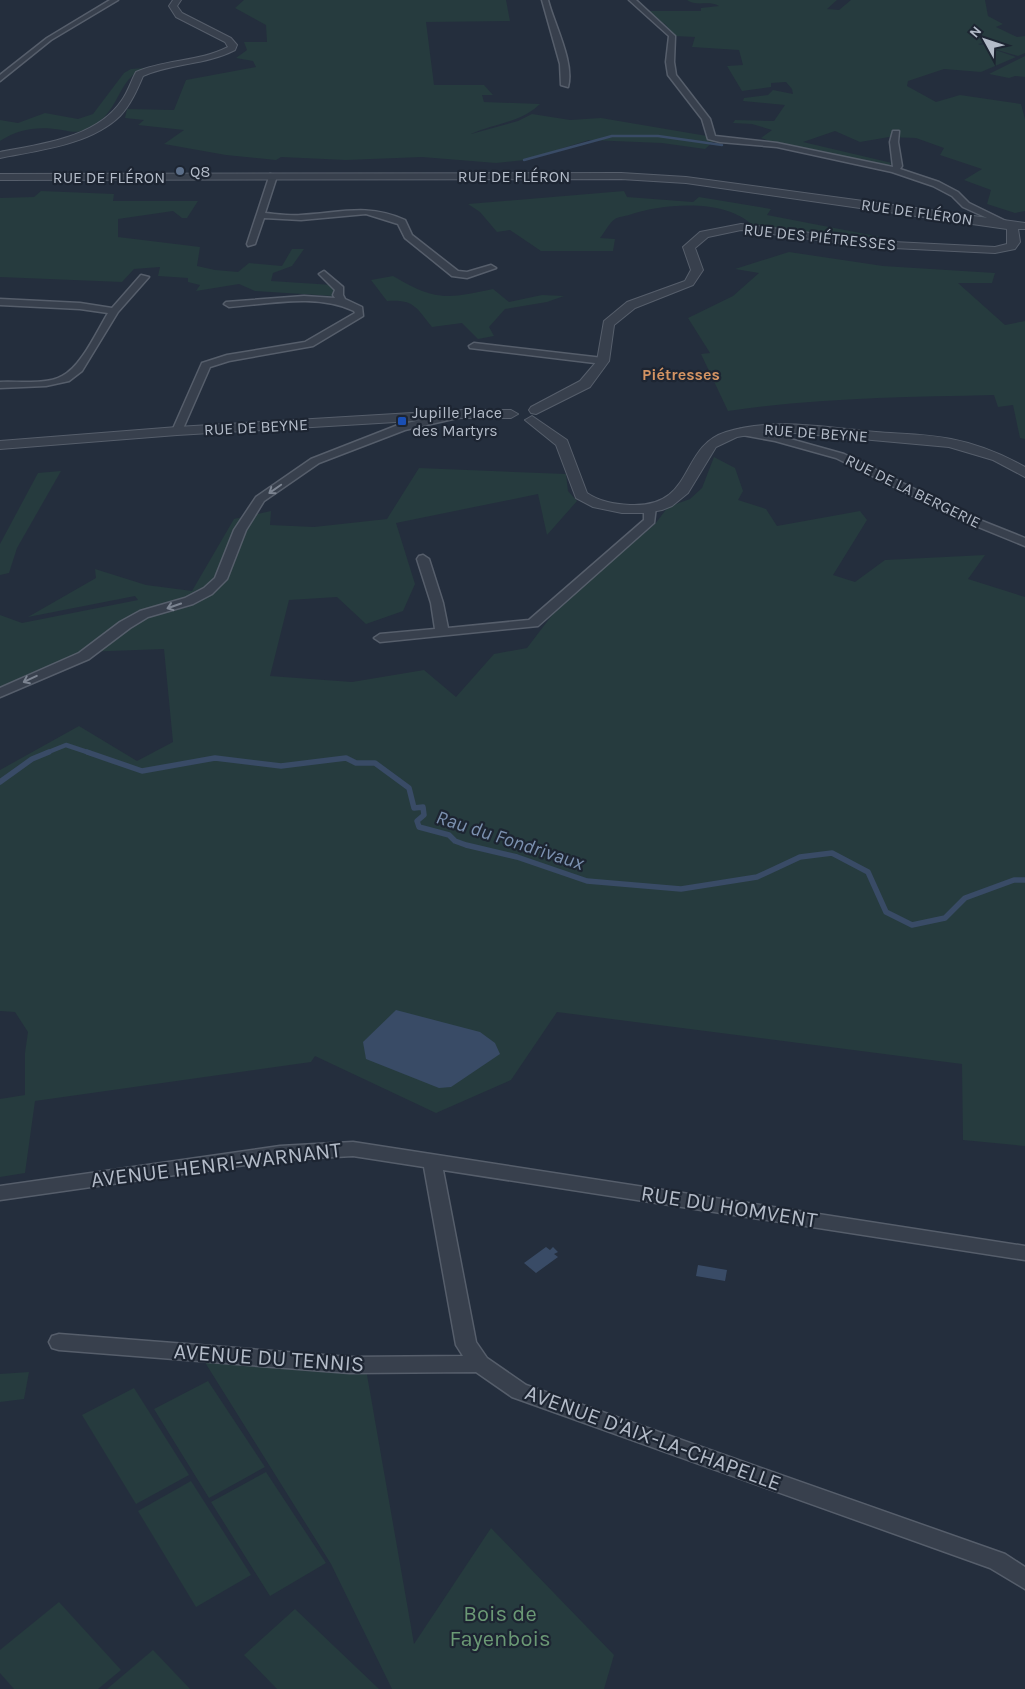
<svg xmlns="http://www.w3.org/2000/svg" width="1025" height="1689" font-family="Karla,sans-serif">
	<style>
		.green { fill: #263b3e }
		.water { fill: #394b66 }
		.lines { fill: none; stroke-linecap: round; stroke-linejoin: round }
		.stream-far2 { stroke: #394b66; stroke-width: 2.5 }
		.stream-far1 { stroke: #394b66; stroke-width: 4.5 }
		.stream { stroke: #394b66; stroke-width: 5.5 }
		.minor-casing { stroke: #565e6b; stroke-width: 3 }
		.tertiary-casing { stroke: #565e6b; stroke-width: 2 }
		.minor { fill: #38404d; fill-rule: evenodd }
		.tertiary { fill: #38404d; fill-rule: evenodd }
		.oneway { stroke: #7c8491 }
		.service-dot { fill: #5c6f8a; stroke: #1d2532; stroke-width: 2 }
		.transit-dot { fill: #1a4fb4; stroke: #1d2532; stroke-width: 2 }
		.labels { text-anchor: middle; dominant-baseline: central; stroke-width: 4.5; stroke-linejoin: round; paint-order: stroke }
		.far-poi-label { font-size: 16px; fill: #b3bbc8; stroke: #1d2532; text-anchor: start }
		.far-street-label { font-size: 16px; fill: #b3bbc8; stroke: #1d2532 }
		.far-neighbourhood-label { font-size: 16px; font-weight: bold; fill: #d49463; stroke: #1d2532 }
		.water-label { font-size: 20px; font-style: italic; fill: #7c91b0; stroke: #1d2532 }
		.near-street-label { font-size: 22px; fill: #b3bbc8; stroke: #1d2532 }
		.near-park-label { font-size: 22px; fill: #6b9975; stroke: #1d2532 }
	</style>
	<rect width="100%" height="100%" fill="#242e3d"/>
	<g class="green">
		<path d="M244,0H506L510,21L426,22L434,85H484L493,95H482L484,102L540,104C520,123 495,123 471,134L518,121L532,114L570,120L601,118L707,136L715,140L705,149L662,143L589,140L525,160L496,163L422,157L346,160L281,157L276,160L226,155L164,144L184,130L138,125L144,120L125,118L127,109L174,110L186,80L256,67L253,61L236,58L247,50L244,42H267L266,25L235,8Z"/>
		<path d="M687,0H837L827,9L839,10L851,0H985L988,16L1003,24L996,27L1017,37L1025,36V53L1018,56L980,45L1000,40L978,44L1016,57L981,72L944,69L908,81L907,86L936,102L960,95L1021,104L1025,119V211L1015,213L987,204L991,190L964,180L982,169L940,155L944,148L916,138L889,137L860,142L835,131L803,142L892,163L889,165L775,143L761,138L772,130L752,124L733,123L735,120L774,121L785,105L743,101L744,98L768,95L773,90L793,94L792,89L786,82L771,83V87L742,91L727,66L743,65L739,50L692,47L695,37L674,36L666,25L645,11H701V8L719,6C709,0 696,7 687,0Z"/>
		<path d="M1025,56V77L1015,76L1009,78L989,74Z"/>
		<path d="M144,68C113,82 122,118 81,131C76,133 68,131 62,130C40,126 19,128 0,141V120L18,123L45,113L78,119L93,114L124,73L131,69Z"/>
		<path d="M41,191L114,194L113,201H198L187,218H182L173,211L118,219V237L200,247L197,266L215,270L238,272L249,263L282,266L292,249H304L292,266L273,273L271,281L333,285L339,288L333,296L255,291L239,284L196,291L200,285L188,282V278L158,276L160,267L134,269L122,282L0,277V198L34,197Z"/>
		<path d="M624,191L627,197L693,202L699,197L771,209L767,215L886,238L890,243L753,226C727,198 663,203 629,215C625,216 618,217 615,219C609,223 605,232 600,238L615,239L613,251H541L510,230L497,232L480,212L468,204Z"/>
		<path d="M789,252L883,266L995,273L992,283H958L1005,325L1025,321V439L1020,438L1013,405L998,407L994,395C905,397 816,398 728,411L701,354L710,353L688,318L733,296L759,273L735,269Z"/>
		<path d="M393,276C435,301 447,299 493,289L509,302L542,295L564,296L547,302L505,309L489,327L494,336L478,339L462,323L432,327C416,307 414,299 387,301L371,280Z"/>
		<path d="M714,457L735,468L743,491L738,500L766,509L777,526L860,511L867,520L833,575L855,582L885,560L985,555L968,579L1025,597V1146L963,1140L962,1064L557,1012L511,1080L436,1113L315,1056L311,1062L35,1101L25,1173L0,1177V1099L25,1095V1053L28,1032L15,1012L0,1011V770L79,726L137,761L173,742L164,649L83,652L0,688V615L22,623L138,600L135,596L28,617L96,578L95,569L146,585L192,591L234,519L271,511L270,525L314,527L387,519L419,468L566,474L568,491L577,501L547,535L538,494L396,523L415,584L403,611L366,624L337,597L289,600L270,676L352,682L424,670L456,697L494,654L527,648L559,606L655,524L668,507L690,499L702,488Z"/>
		<path d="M61,471L17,548L9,573L0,575V544L38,473Z"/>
		<path d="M201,1356L366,1369L414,1644L491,1528L614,1655L604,1689H392L331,1564Z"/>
		<path d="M29,1372L24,1399L0,1402V1374Z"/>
		<path d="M208,1381L265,1467L209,1498L154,1409Z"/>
		<path d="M134,1388L189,1475L136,1504L82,1415Z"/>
		<path d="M266,1472L326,1563L270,1596L211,1502Z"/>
		<path d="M191,1481L251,1575L196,1607L138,1511Z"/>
		<path d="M59,1602L121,1670L98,1689H14L0,1673V1650Z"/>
		<path d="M295,1609L379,1689H277L244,1655Z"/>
		<path d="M153,1650L190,1689H107Z"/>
	</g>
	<g class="water">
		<path d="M396,1010L480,1032L495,1043L500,1054L451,1087L439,1088L366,1059L363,1042Z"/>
		<path d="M546,1247L550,1250L553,1247L558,1252L554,1254L558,1257L536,1273L524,1263Z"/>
		<path d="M698,1265L727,1270L725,1281L696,1276Z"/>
	</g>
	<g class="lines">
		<path class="stream-far2" d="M524,160L612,136H658L722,145"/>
		<path class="stream-far1" d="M46,753L66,745L90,753"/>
		<g class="stream">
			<path d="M87,752L142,771L215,758L281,766L346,758L356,763H375L409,788L414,808L423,807L424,815L417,821L419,827L449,835L455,841L466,845L517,857L587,881L681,889L757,877L800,857L832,853L868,872L886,912L912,925L945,918L965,898L1014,880H1025"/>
			<path d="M0,782L32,759L49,752"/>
		</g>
		<defs>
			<g id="minor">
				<path d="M110,0H118L51,40L0,81V75L47,38Z"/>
				<path d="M542,0H548C554,24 575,63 568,87L561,85L560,64Z"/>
				<path d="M629,0H636L675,36L674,62L676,75L710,119L715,136L777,143L893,167L890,142L893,131H899L898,142L902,166L900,169L939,182L958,192L969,203L1016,226L1009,228L963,207L952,196L933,186L892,172L777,147L720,142L708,139L702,119L668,75L666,62L669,36Z"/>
				<path d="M270,174L277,176L265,213C277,214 289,216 301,215C340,213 367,203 405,220L412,235L458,271L467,272L491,265L496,268L467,278L452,276L405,238L398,224L366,214L301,220L264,218L255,244L248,246L247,244Z"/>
				<path d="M324,271L343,287V295L345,299L362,307L363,316L313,346L229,361L210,367L182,431L181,433H173L172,431L202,363L227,355L305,342L355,313L354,311C318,293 268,304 229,307L224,304L226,302L304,296L335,298L333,295L335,290L319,274Z"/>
				<path d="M141,275L149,277L118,312L82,371L69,381L46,386L0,388V382C18,381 46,385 62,376C81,367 97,331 108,313L80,309L0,305V299L80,303L112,308Z"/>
				<path d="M474,343L603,358L608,361L603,364L470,348L469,346Z"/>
				<path d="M462,411L467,414L466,416L405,430L319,463L264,501L246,530L227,579L212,594L193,604L148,617L130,628L89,659L0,697V688L79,653L120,622L140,611L185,598L204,588L215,578L234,530L256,497L311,459L398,425Z"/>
				<path d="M741,429L776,435L844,454L967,515L1025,538V546L959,519L836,458L775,441L737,434V430Z"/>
				<path d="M650,504L656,507L654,523L538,626L380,642L374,638L380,634L435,629L431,603L417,559L419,556L423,555L429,559L443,603L448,628L529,620L644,520V507Z"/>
				<path d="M353,1142L1025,1246V1260L443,1170L476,1342L487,1358L526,1385L1005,1554L1025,1567V1589L990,1568L512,1397L476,1372L350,1373L59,1350L52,1348L49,1342L52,1336L59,1334L350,1357L463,1356L456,1345L424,1167L353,1156L280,1160L0,1200V1186L280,1146Z"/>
			</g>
			<g id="tertiary">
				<path d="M173,0H181L177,6L182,13L231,38L237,45L235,50C206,65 173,63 143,76C137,90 131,104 120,116C90,145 39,150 0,158V152C41,144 97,138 122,100C128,92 131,81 136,72C166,59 199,62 228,47L225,42L176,17L169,6Z"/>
				<path d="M621,173L686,177L1025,223V229H1018L1020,242L1015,249L995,253L873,247L741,230L708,237L695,248L703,270L693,285L635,308L614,325L609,361L590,387L536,414L531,413L529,410L531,407L580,381L597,361L604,321L627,302L685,281L691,270L683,247L700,232L741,224L873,241L995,247L1007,244V229L686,183L621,179L0,180V174Z"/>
				<path d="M462,410H511L518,414L511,418H462L177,435L0,449V441L177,427Z"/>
				<path d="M532,416L567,440L587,493C600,502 615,504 630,505C696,508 678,447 726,432C775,417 826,428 876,432C901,434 927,434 951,439C977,444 1002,454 1025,467V477L993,460L949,447L773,431L737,437L716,447L688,493L672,506L662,510L646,513H622L593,507L576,498L556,445L525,420Z"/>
			</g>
		</defs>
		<use href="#minor" class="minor-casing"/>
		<use href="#tertiary" class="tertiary-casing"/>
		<use href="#minor" class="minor"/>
		<use href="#tertiary" class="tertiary"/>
	</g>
	<defs><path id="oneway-shaft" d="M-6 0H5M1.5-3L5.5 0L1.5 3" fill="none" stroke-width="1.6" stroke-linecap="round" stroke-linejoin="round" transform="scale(1.25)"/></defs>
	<g class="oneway">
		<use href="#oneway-shaft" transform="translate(275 489) rotate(145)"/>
		<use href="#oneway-shaft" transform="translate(174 606) rotate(161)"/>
		<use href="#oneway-shaft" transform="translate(30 679) rotate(155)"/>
	</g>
	<circle class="service-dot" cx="180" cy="171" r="5"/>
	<rect class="transit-dot" x="397" y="416" width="10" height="10" rx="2.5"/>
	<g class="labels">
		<g class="far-poi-label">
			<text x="190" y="171">Q8</text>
			<text x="412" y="412">Jupille Place<tspan x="412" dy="18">des Martyrs</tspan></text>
		</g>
		<g class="far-street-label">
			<text x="514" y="176">RUE DE FLÉRON</text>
			<text x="109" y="177">RUE DE FLÉRON</text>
			<text transform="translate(917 212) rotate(8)">RUE DE FLÉRON</text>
			<text transform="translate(820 237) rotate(6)">RUE DES PIÉTRESSES</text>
			<text transform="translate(256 427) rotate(-3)">RUE DE BEYNE</text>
			<text transform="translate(816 433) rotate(4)">RUE DE BEYNE</text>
			<text transform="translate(913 491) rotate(26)">RUE DE LA BERGERIE</text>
		</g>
		<g class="far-neighbourhood-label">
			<text x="681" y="374">Piétresses</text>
		</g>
		<g class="water-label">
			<text transform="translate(510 840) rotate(18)">Rau du Fondrivaux</text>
		</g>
		<g class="near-street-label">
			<text transform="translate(216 1165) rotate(-7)">AVENUE HENRI-WARNANT</text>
			<text transform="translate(729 1207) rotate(9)">RUE DU HOMVENT</text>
			<text transform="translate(269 1358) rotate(4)">AVENUE DU TENNIS</text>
			<text transform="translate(653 1438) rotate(20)">AVENUE D'AIX-LA-CHAPELLE</text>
		</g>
		<g class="near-park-label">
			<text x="500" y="1614">Bois de<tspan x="500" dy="25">Fayenbois</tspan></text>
		</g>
	</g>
	<g transform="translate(985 40) rotate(310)" stroke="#1d2532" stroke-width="4" paint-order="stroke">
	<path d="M0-4L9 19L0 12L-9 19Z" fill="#b3bbc8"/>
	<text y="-8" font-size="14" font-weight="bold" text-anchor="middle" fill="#b3bbc8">N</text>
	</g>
</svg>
